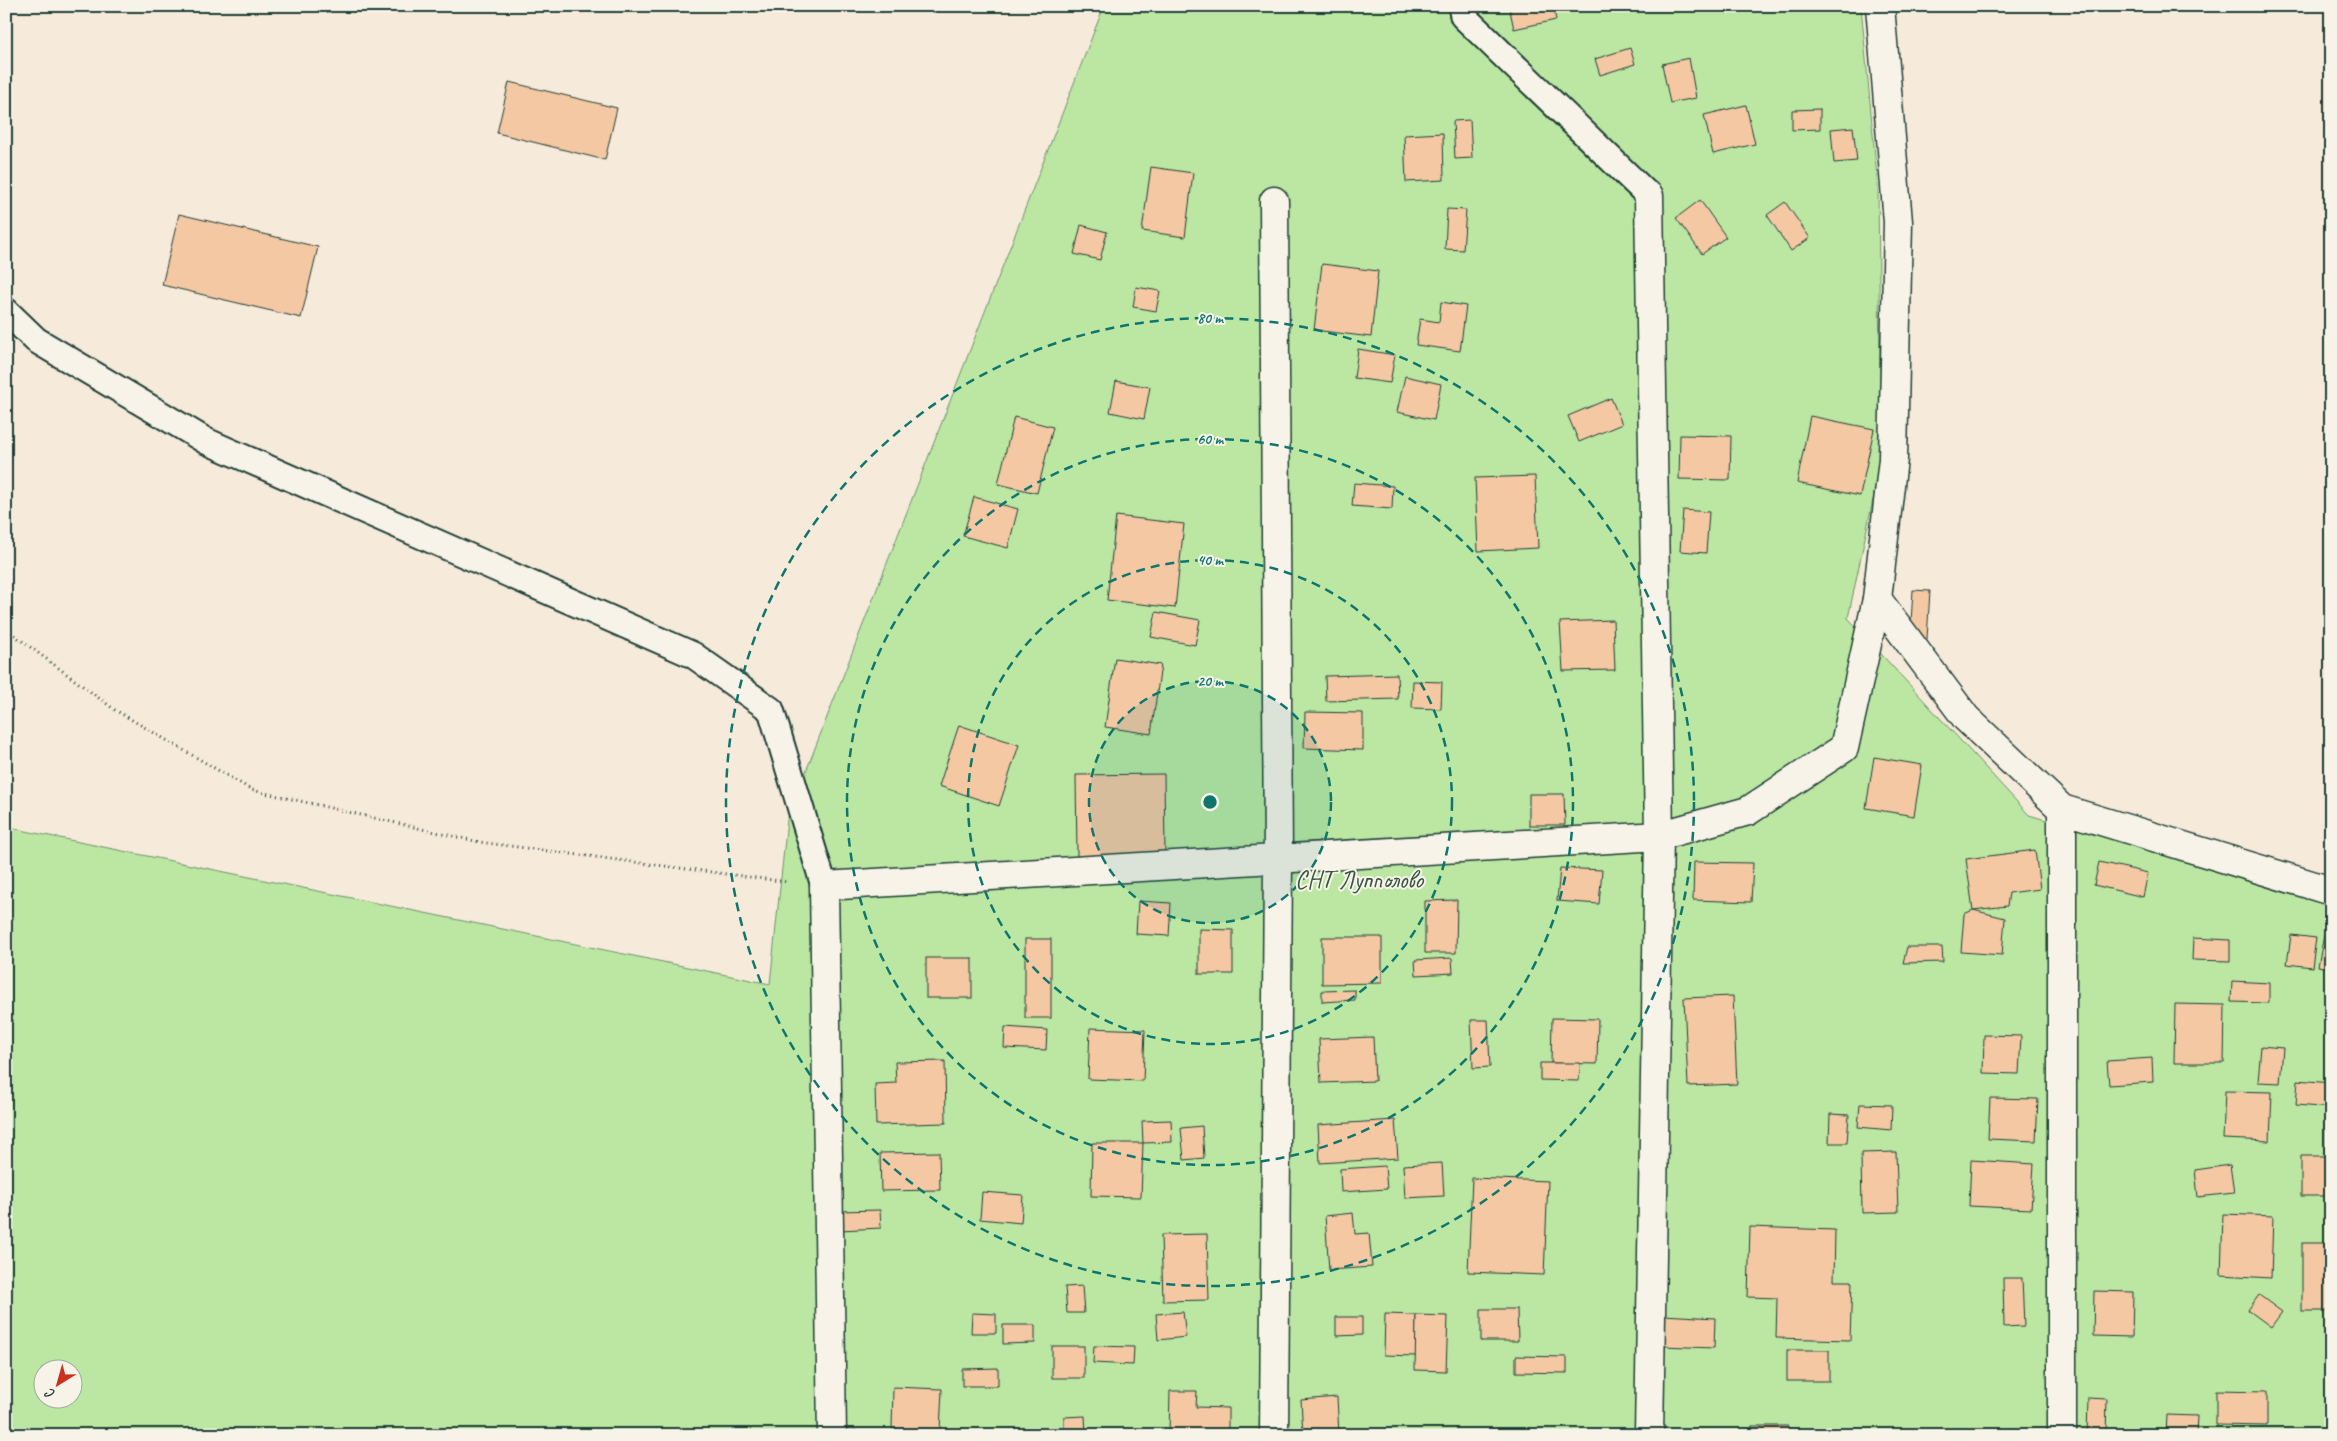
<svg xmlns="http://www.w3.org/2000/svg" width="2337" height="1441" font-family="Caveat,sans-serif">
	<style>
		.green { fill: #bbe7a3; stroke: #6d926c; fill-rule: evenodd }
		.building { fill: #f4c8a3; stroke: #1f3d34 }
		.lines { fill: none; stroke-linecap: round; stroke-linejoin: round }
		.service-casing { stroke: #1f3d34; stroke-width: 29 }
		.minor-casing { stroke: #1f3d34; stroke-width: 31 }
		.path { stroke: #1f3d34; stroke-width: 3; stroke-dasharray: 1 4; stroke-linecap: butt }
		.service { stroke: #f7f3e8; stroke-width: 25 }
		.minor { stroke: #f7f3e8; stroke-width: 28 }
		.ring { fill: none; stroke: #0f766e; stroke-width: 2.5; stroke-dasharray: 9 6 }
		.labels { text-anchor: middle; dominant-baseline: central; stroke-width: 4; stroke-linejoin: round; paint-order: stroke }
		.park-label { font-size: 25px; fill: #365645; stroke: #f7f3e8 }
		.centre { fill: #0f766e; stroke: #f7f3e8; stroke-width: 2.5 }
		.ring-label { font-size: 15px; text-anchor: middle; font-weight: bold; fill: #0f766e; stroke: #f7f3e8; stroke-width: 4; stroke-linejoin: round; paint-order: stroke }
	</style>
	<rect width="100%" height="100%" fill="#f6eada"/>
	<filter id="ink" filterUnits="userSpaceOnUse"><feTurbulence type="fractalNoise" baseFrequency=".02" numOctaves="2"/><feDisplacementMap in="SourceGraphic" scale="10" xChannelSelector="R" yChannelSelector="G"/><feConvolveMatrix kernelMatrix="1 2 1 2 8 2 1 2 1" color-interpolation-filters="sRGB"/></filter>
	<g filter="url(#ink)">
		<path class="green" d="M1104,6H1861L1878,188L1881,462L1848,618L2029,815L2331,904V1435H6V827L770,984L787,820ZM42,1368H72V1398H42Z"/>
		<g class="building">
			<path d="M1509,6H1553L1556,20L1514,29Z"/>
			<path d="M1630,48L1635,64L1600,75L1595,59Z"/>
			<path d="M1689,58L1696,98L1670,103L1662,64Z"/>
			<path d="M509,82L617,108L605,160L497,133Z"/>
			<path d="M1746,105L1755,144L1713,154L1704,115Z"/>
			<path d="M1820,109V129L1792,130V110Z"/>
			<path d="M1470,120L1472,158L1455,159L1453,121Z"/>
			<path d="M1853,127L1857,161L1834,163L1831,129Z"/>
			<path d="M1443,133L1444,180L1406,182L1404,135Z"/>
			<path d="M1151,167L1193,173L1185,237L1142,231Z"/>
			<path d="M1700,200L1726,237L1702,254L1676,218Z"/>
			<path d="M1785,202L1810,238L1791,251L1767,215Z"/>
			<path d="M1447,209L1466,210L1463,250L1445,249Z"/>
			<path d="M179,214L318,247L301,318L162,285Z"/>
			<path d="M1081,225L1107,232L1100,260L1074,254Z"/>
			<path d="M1322,264L1378,271L1371,337L1314,330Z"/>
			<path d="M1136,287L1160,291L1156,311L1133,307Z"/>
			<path d="M1441,302L1466,306L1460,351L1416,345L1420,319L1439,322Z"/>
			<path d="M1358,349L1395,355L1390,383L1354,378Z"/>
			<path d="M1405,376L1441,384L1434,420L1397,412Z"/>
			<path d="M1116,381L1150,387L1144,419L1110,412Z"/>
			<path d="M1611,398L1622,424L1579,442L1568,416Z"/>
			<path d="M1810,416L1874,429L1860,496L1797,483Z"/>
			<path d="M1014,417L1053,427L1037,493L998,484Z"/>
			<path d="M1680,435L1731,436L1730,480L1679,479Z"/>
			<path d="M1535,476L1538,548L1478,551L1475,478Z"/>
			<path d="M1354,483L1393,486L1392,509L1352,506Z"/>
			<path d="M974,497L1018,509L1008,548L963,536Z"/>
			<path d="M1683,510L1709,512L1706,553L1680,551Z"/>
			<path d="M1116,516L1184,524L1175,608L1107,600Z"/>
			<path d="M1913,590L1930,591L1927,639L1910,638Z"/>
			<path d="M1156,612L1200,620L1195,645L1151,637Z"/>
			<path d="M1613,620L1615,670L1563,671L1560,622Z"/>
			<path d="M1115,658L1161,665L1151,734L1105,727Z"/>
			<path d="M1397,674L1398,699L1326,701L1325,676Z"/>
			<path d="M1413,681L1442,682L1441,709L1412,708Z"/>
			<path d="M1305,712L1363,713V750L1304,748Z"/>
			<path d="M959,725L1019,745L999,806L939,786Z"/>
			<path d="M1874,757L1922,765L1914,816L1866,808Z"/>
			<path d="M1164,774L1165,855L1077,856L1076,775Z"/>
			<path d="M1529,794H1564L1565,825H1529Z"/>
			<path d="M2035,850L2040,889L2009,893L2007,906L1973,910L1966,859Z"/>
			<path d="M1694,862L1753,863L1751,902L1693,900Z"/>
			<path d="M2099,862L2148,873L2143,897L2094,885Z"/>
			<path d="M1560,868L1602,870L1599,904L1557,901Z"/>
			<path d="M1457,900L1456,953H1425V901Z"/>
			<path d="M1138,901L1171,903L1169,936L1136,934Z"/>
			<path d="M1973,910L2005,918L2002,955L1961,952L1964,914Z"/>
			<path d="M2327,920H2331V969L2318,966Z"/>
			<path d="M1199,929L1233,930V974H1199Z"/>
			<path d="M2291,935L2316,938L2312,967L2287,964Z"/>
			<path d="M1322,937H1382V983L1322,984Z"/>
			<path d="M2193,938L2230,940V961L2192,960Z"/>
			<rect x="1025" y="939" width="26" height="79"/>
			<path d="M1907,947H1942L1943,962L1903,963Z"/>
			<rect x="926" y="958" width="46" height="40"/>
			<path d="M1452,958L1453,973L1416,975L1415,960Z"/>
			<path d="M2232,981L2269,983V1003L2231,1002Z"/>
			<path d="M1355,990V1000L1322,1002V991Z"/>
			<path d="M1733,996L1737,1084L1688,1086L1684,998Z"/>
			<path d="M2175,1004L2225,1005L2224,1063H2174Z"/>
			<path d="M1552,1018L1598,1019L1597,1064L1551,1063Z"/>
			<path d="M1471,1020H1488L1490,1067L1473,1068Z"/>
			<path d="M1005,1027L1047,1030L1046,1050L1004,1048Z"/>
			<path d="M1090,1028L1145,1030L1143,1081L1088,1079Z"/>
			<path d="M1984,1035L2021,1036L2019,1074L1983,1073Z"/>
			<path d="M1373,1037L1375,1081L1321,1083L1319,1039Z"/>
			<path d="M2261,1046L2283,1048L2280,1083L2258,1082Z"/>
			<path d="M2152,1058L2153,1082L2109,1085L2107,1061Z"/>
			<path d="M945,1061L946,1123L876,1125L875,1084L896,1083L895,1062Z"/>
			<path d="M1540,1063H1580L1579,1081L1540,1080Z"/>
			<path d="M2298,1080L2331,1083V1108L2296,1105Z"/>
			<path d="M2225,1091L2272,1092L2270,1141L2223,1139Z"/>
			<path d="M1990,1098L2038,1099L2036,1141L1988,1139Z"/>
			<path d="M1860,1104L1892,1105L1891,1130L1858,1127Z"/>
			<path d="M1830,1114L1849,1115L1847,1143H1829Z"/>
			<path d="M1171,1120L1172,1142L1143,1143L1142,1121Z"/>
			<path d="M1395,1120L1398,1158L1320,1163L1318,1125Z"/>
			<path d="M1202,1126L1204,1158L1184,1160L1181,1128Z"/>
			<path d="M2326,1128H2331V1196H2301V1156H2326Z"/>
			<path d="M1092,1143H1143L1141,1197L1091,1196Z"/>
			<path d="M939,1152L940,1190L881,1191L880,1153Z"/>
			<path d="M1896,1152L1898,1212L1862,1213L1861,1153Z"/>
			<path d="M1971,1160L2034,1164L2031,1209L1969,1206Z"/>
			<path d="M1442,1163L1444,1196L1405,1198L1403,1165Z"/>
			<path d="M2230,1165L2234,1193L2198,1197L2195,1170Z"/>
			<path d="M1385,1166L1387,1189L1341,1192L1340,1169Z"/>
			<path d="M1472,1178L1548,1181L1544,1275L1468,1272Z"/>
			<path d="M982,1192L1023,1195L1021,1223L980,1219Z"/>
			<path d="M880,1210L881,1228L840,1230L839,1211Z"/>
			<path d="M1353,1213L1355,1234L1369,1233L1372,1267L1329,1270L1325,1216Z"/>
			<path d="M2223,1214L2273,1216L2271,1278L2221,1275Z"/>
			<path d="M1750,1227L1835,1230L1834,1281H1852L1850,1340L1776,1338L1777,1298L1748,1297Z"/>
			<path d="M1207,1234L1209,1300L1163,1301L1161,1235Z"/>
			<rect x="2302" y="1243" width="29" height="68"/>
			<path d="M2003,1278H2022L2024,1326L2004,1327Z"/>
			<path d="M1082,1286L1084,1313H1067L1065,1287Z"/>
			<path d="M2094,1291L2133,1292L2132,1337L2093,1336Z"/>
			<path d="M2259,1295L2282,1312L2271,1327L2248,1310Z"/>
			<path d="M1481,1309H1517L1518,1341H1481Z"/>
			<path d="M1183,1312L1186,1337L1158,1340L1156,1314Z"/>
			<path d="M972,1313L996,1314V1333H971Z"/>
			<path d="M1385,1314L1416,1315V1356L1384,1355Z"/>
			<path d="M1416,1315L1448,1316L1446,1371L1415,1370Z"/>
			<path d="M1663,1315L1715,1318L1714,1348L1661,1346Z"/>
			<path d="M1336,1317H1362V1335L1336,1336Z"/>
			<path d="M1003,1325H1035V1343L1003,1344Z"/>
			<rect x="1052" y="1346" width="32" height="32"/>
			<path d="M1094,1346L1134,1347L1133,1365L1093,1363Z"/>
			<rect x="1787" y="1350" width="42" height="31"/>
			<path d="M1516,1356L1567,1357V1373L1516,1372Z"/>
			<path d="M998,1368V1386H962V1369Z"/>
			<path d="M893,1387L942,1389L940,1431L892,1429Z"/>
			<path d="M2216,1390L2267,1391V1426L2216,1425Z"/>
			<path d="M1170,1391H1197L1196,1407L1228,1408V1435H1169Z"/>
			<path d="M1337,1397L1339,1435H1303L1301,1400Z"/>
			<path d="M2088,1398L2107,1399L2106,1435H2087Z"/>
			<path d="M2166,1415L2197,1416L2196,1435H2165Z"/>
			<path d="M1085,1416L1086,1435H1064V1417Z"/>
			<rect x="1752" y="1426" width="36" height="9"/>
			<path d="M856,1430L857,1435H838V1433Z"/>
			<rect x="1673" y="1433" width="46" height="2"/>
		</g>
		<g class="lines">
			<defs>
				<g id="service">
					<path d="M1461,6L1463,16L1649,196"/>
					<path d="M6,311L36,340L206,441L693,655L771,710L824,886"/>
				</g>
				<g id="minor">
					<path d="M1649,196L1659,836L1649,1435"/>
					<path d="M1877,599L1966,718L2062,809L2331,891"/>
					<path d="M832,1435L824,886L1659,836L1748,811L1844,748L1877,599L1893,459L1898,222L1880,6"/>
					<path d="M1274,1435L1278,859L1274,201"/>
					<path d="M2062,1435V809"/>
				</g>
			</defs>
			<use href="#service" class="service-casing"/>
			<use href="#minor" class="minor-casing"/>
			<path class="path" d="M6,629L115,710L252,790L479,842L788,882"/>
			<use href="#service" class="service"/>
			<use href="#minor" class="minor"/>
		</g>
	</g>
	<circle cx="1210" cy="802" r="121" fill="#0f766e" fill-opacity=".12"/>
	<g class="ring">
		<circle cx="1210" cy="802" r="121"/>
		<circle cx="1210" cy="802" r="242"/>
		<circle cx="1210" cy="802" r="363"/>
		<circle cx="1210" cy="802" r="484"/>
	</g>
	<g class="labels">
		<g class="park-label">
			<text x="1359" y="880">СНТ Лупполово</text>
		</g>
	</g>
	<circle cx="1210" cy="802" r="8" class="centre"/>
	<g class="ring-label">
		<text x="1210" y="323">80 m</text>
		<text x="1210" y="444">60 m</text>
		<text x="1210" y="565">40 m</text>
		<text x="1210" y="686">20 m</text>
	</g>
	<rect width="2337" height="1441" fill="none" stroke="#f7f3e8" stroke-width="25"/>
	<rect x="12" y="12" width="2312" height="1416" fill="none" stroke="#1f3d34" stroke-width="2" filter="url(#ink)"/>
	<g transform="translate(58 1384) rotate(217)"><circle r="24" fill="#f7f3e8" stroke="#a1aaa0"/>
	<path d="M0-4L9 19L0 12L-9 19Z" fill="#c8321e"/>
	<text y="-8" font-size="14" font-weight="bold" text-anchor="middle" fill="#1f3d34">С</text>
	</g>
</svg>
